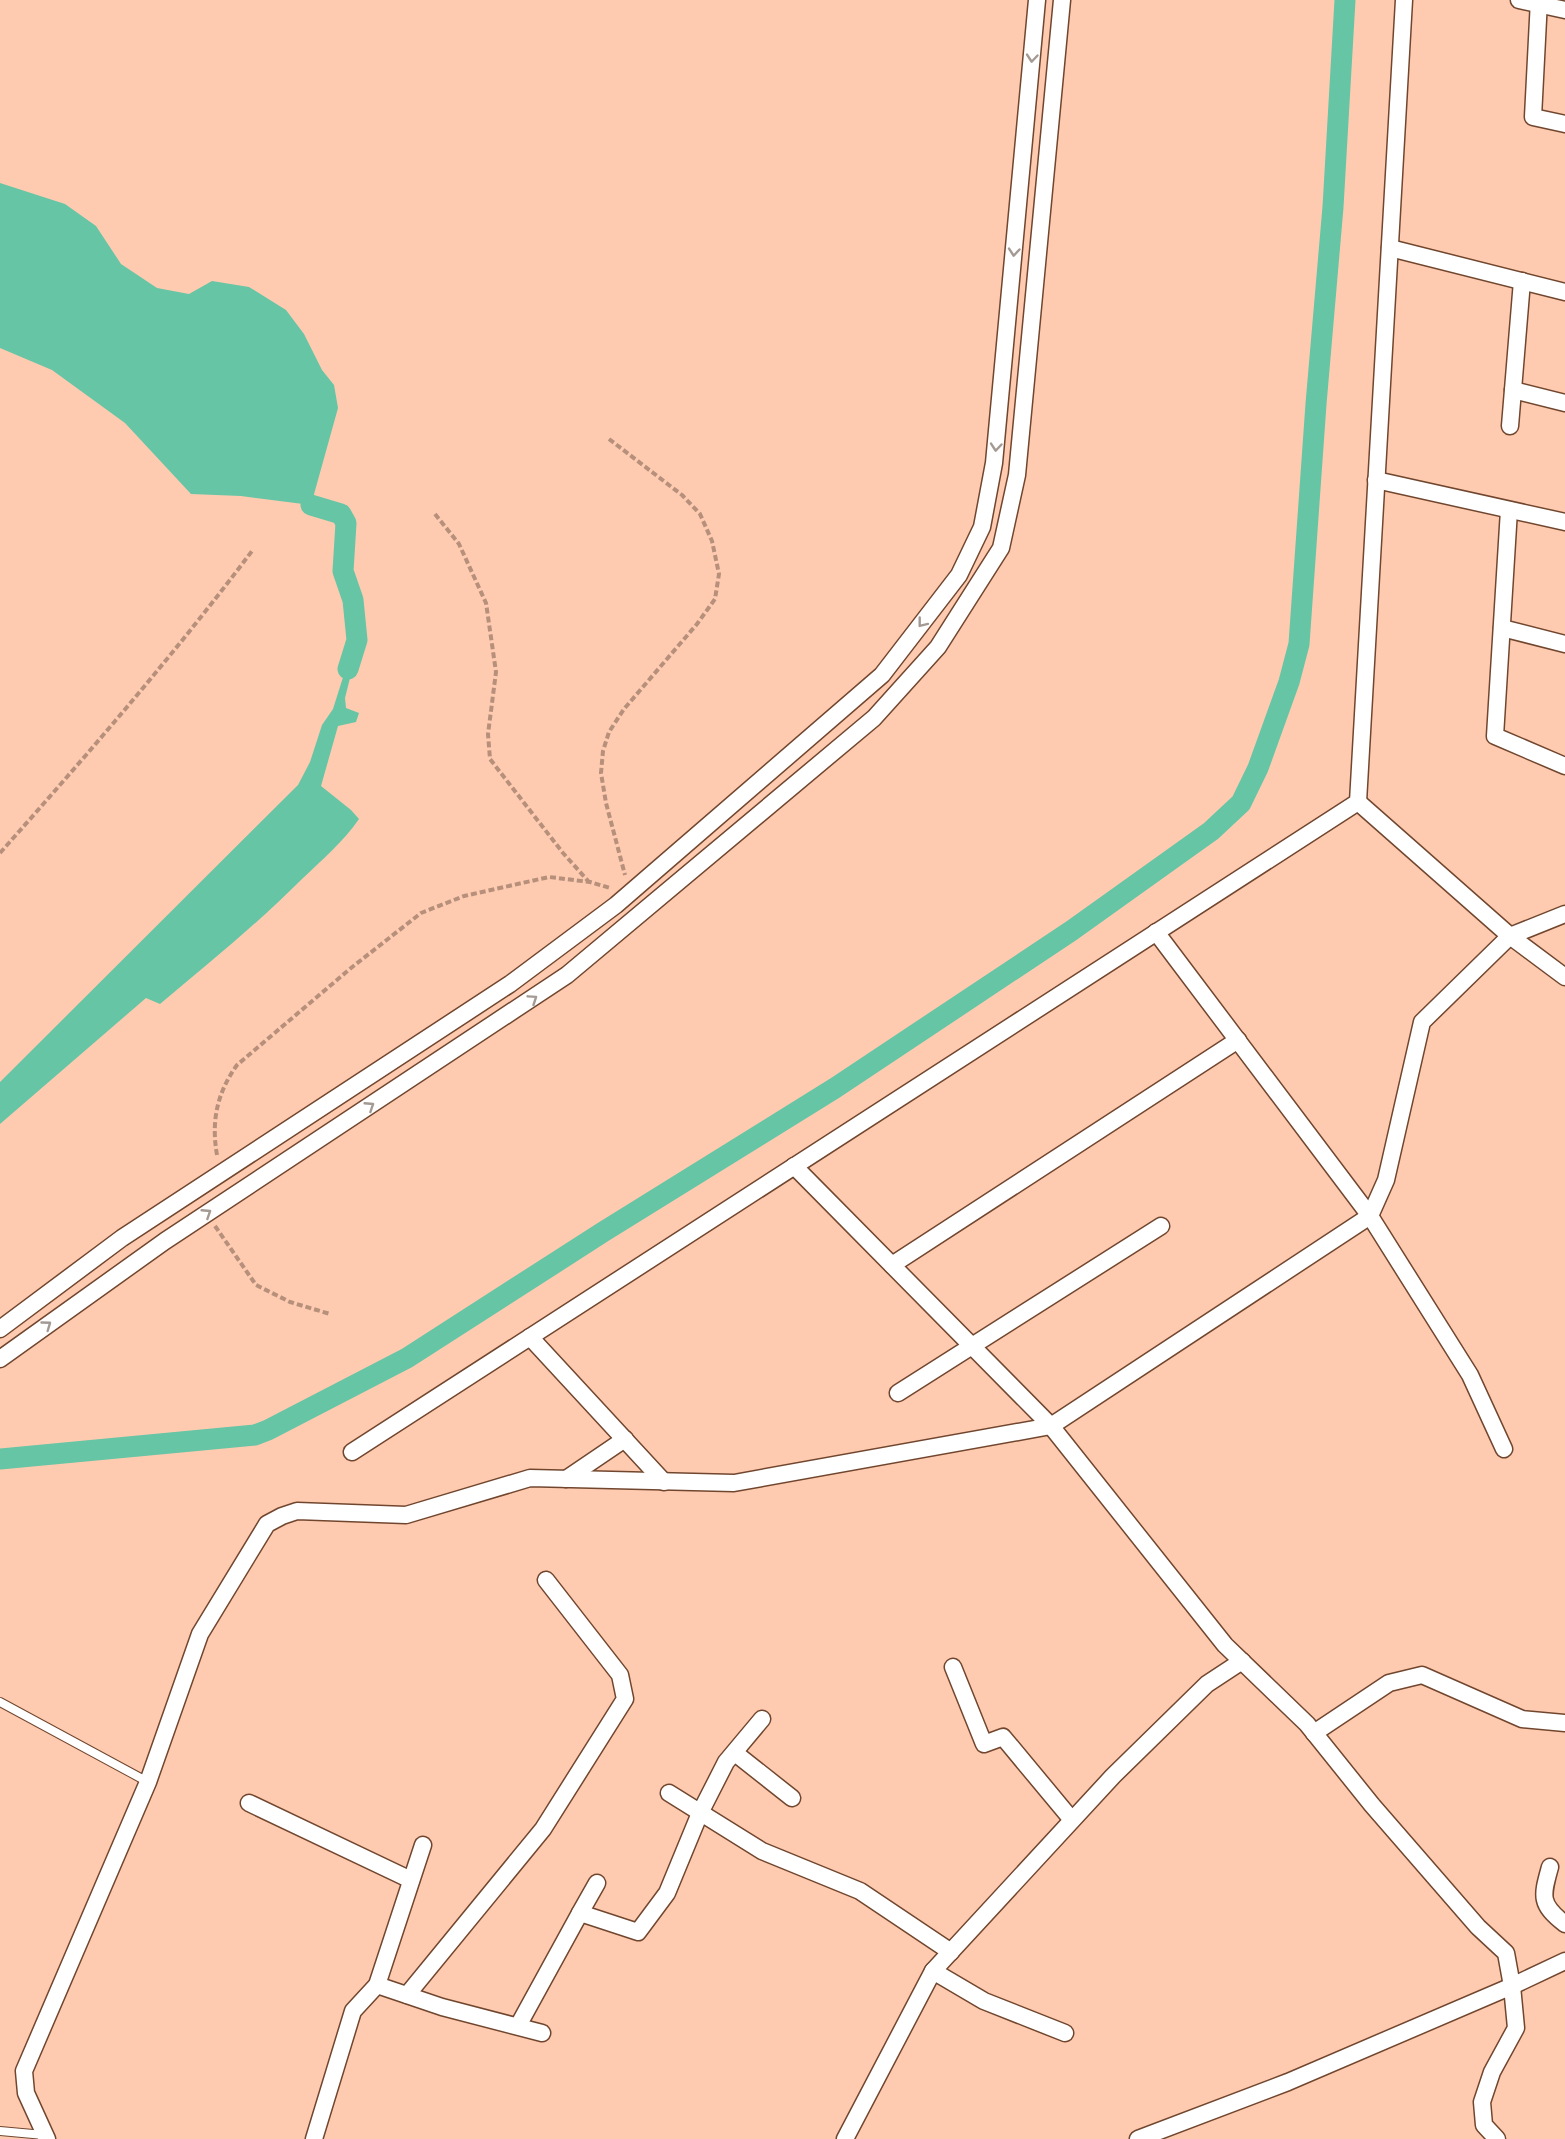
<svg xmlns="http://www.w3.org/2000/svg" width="1565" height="2139" font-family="'Fira Sans Condensed',sans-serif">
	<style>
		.water { fill: #65c5a5 }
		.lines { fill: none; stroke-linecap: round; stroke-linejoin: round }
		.canal { stroke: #65c5a5; stroke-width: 21 }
		.lane-casing { stroke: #71462e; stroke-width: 10 }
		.street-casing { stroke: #71462e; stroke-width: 19 }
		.path { stroke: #b7907c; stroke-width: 4; stroke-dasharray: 6 3; stroke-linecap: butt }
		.lane { stroke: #fff; stroke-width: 8 }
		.street { stroke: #fff; stroke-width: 16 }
		.oneway { stroke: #a49a94 }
	</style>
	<rect width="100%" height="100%" fill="#fecbb0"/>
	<g class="water">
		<path d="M0,183L65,204L96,226L121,264L157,288L189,294L212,281L249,287L286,310L304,334L322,370L334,385L338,408L311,505L241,496L191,494L125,423L52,370L0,348Z"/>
		<path d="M348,669L352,670L345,698L346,708L359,713L356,722L338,726L321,786L351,810L359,819C343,842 322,860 302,879C257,924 209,963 160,1004L146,998L0,1124V1082L298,785L310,762L322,725L333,709L345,671Z"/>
	</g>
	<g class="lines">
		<g class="canal">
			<path d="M311,505L341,514L346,523L343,571L353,600L357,640L348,669"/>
			<path d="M0,1459L255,1435L268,1430L407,1358L603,1232L835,1088L1071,931L1211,831L1241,803L1258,768L1289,682L1299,644L1316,404L1333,207L1345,0"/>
		</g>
		<defs>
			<g id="lane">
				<path d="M0,1702L148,1782"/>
				<path d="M0,2131L44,2135"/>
			</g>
			<g id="street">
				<path d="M1519,0L1565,10"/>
				<path d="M1539,0L1533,117L1565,124"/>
				<path d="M1390,248L1565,292"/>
				<path d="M1513,390L1565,403"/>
				<path d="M1510,426L1522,281"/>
				<path d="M1376,480L1565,522"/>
				<path d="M1509,510L1495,736L1565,766"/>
				<path d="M1502,628L1565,644"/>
				<path d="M1358,802L1510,936L1565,977"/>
				<path d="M1156,932L1370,1216L1470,1375L1504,1449"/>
				<path d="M794,1166L1051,1426L1225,1645L1307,1724L1372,1805L1478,1927L1506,1953L1512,1986L1516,2028L1492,2072L1482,2102L1484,2125L1497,2139"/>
				<path d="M892,1265L1238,1040"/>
				<path d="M0,1329L122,1238L510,984L616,905L882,675L959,575L982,527L994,463L1037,0"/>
				<path d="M530,1337L664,1482"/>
				<path d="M0,1359L165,1241L567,975L874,718L938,647L1001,548L1017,475L1062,0"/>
				<path d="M898,1393L1161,1226"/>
				<path d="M352,1452L1358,802L1404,0"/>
				<path d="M566,1479L625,1439"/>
				<path d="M953,1667L984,1744L1003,1737L1072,1820"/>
				<path d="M1314,1733L1389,1683L1422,1675L1522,1719L1565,1723"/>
				<path d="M735,1753L792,1798"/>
				<path d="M669,1793L762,1851L860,1891L951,1952"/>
				<path d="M249,1803L411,1880"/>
				<path d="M1550,1867C1542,1896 1539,1904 1565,1924"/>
				<path d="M597,1883L580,1913L638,1932L667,1893L700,1813L726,1762L762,1719"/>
				<path d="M933,1971L984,2001L1065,2033"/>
				<path d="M377,1985L442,2007L542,2033"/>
				<path d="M407,1995L543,1829L625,1699L620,1675L546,1580"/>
				<path d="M518,2026L580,1913"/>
				<path d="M47,2139L26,2093L24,2071L148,1782L200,1634L267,1524L282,1516L297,1511L406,1515L530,1478L734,1483L1051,1426L1370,1216L1386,1180L1422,1022L1510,936L1565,914"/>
				<path d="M314,2139L353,2011L377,1985L423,1845"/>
				<path d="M845,2139L933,1971L1113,1776L1207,1684L1242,1661"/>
				<path d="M1138,2139L1288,2082L1512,1986L1565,1961"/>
			</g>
		</defs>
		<use href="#lane" class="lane-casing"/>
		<use href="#street" class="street-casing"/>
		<g class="path">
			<path d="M609,439L682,495L700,514L712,541L719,574L715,599L697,624L624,709L609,732L603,751L601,773L606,803L625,875"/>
			<path d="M435,514L459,544L486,603L496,672L488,734L490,759L563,853L589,882"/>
			<path d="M0,853C87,755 173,656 252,551"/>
			<path d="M217,1155C211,1121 217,1093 237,1065L351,968L421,913L464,896L549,877L590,882L610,888"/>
			<path d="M215,1226L256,1285L290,1302L330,1314"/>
		</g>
		<use href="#lane" class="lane"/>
		<use href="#street" class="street"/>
	</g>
	<defs><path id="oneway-chevron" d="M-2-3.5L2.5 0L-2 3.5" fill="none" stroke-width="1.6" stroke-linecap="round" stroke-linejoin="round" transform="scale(1.5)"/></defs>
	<g class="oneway">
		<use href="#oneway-chevron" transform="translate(1032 58) rotate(95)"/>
		<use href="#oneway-chevron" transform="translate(1014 252) rotate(95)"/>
		<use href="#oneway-chevron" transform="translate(996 447) rotate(95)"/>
		<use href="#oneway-chevron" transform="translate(922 623) rotate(128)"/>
		<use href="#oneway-chevron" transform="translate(533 999) rotate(-34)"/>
		<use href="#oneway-chevron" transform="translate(370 1106) rotate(-33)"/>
		<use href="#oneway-chevron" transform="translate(207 1213) rotate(-33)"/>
		<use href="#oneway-chevron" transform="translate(47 1325) rotate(-36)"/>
	</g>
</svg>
